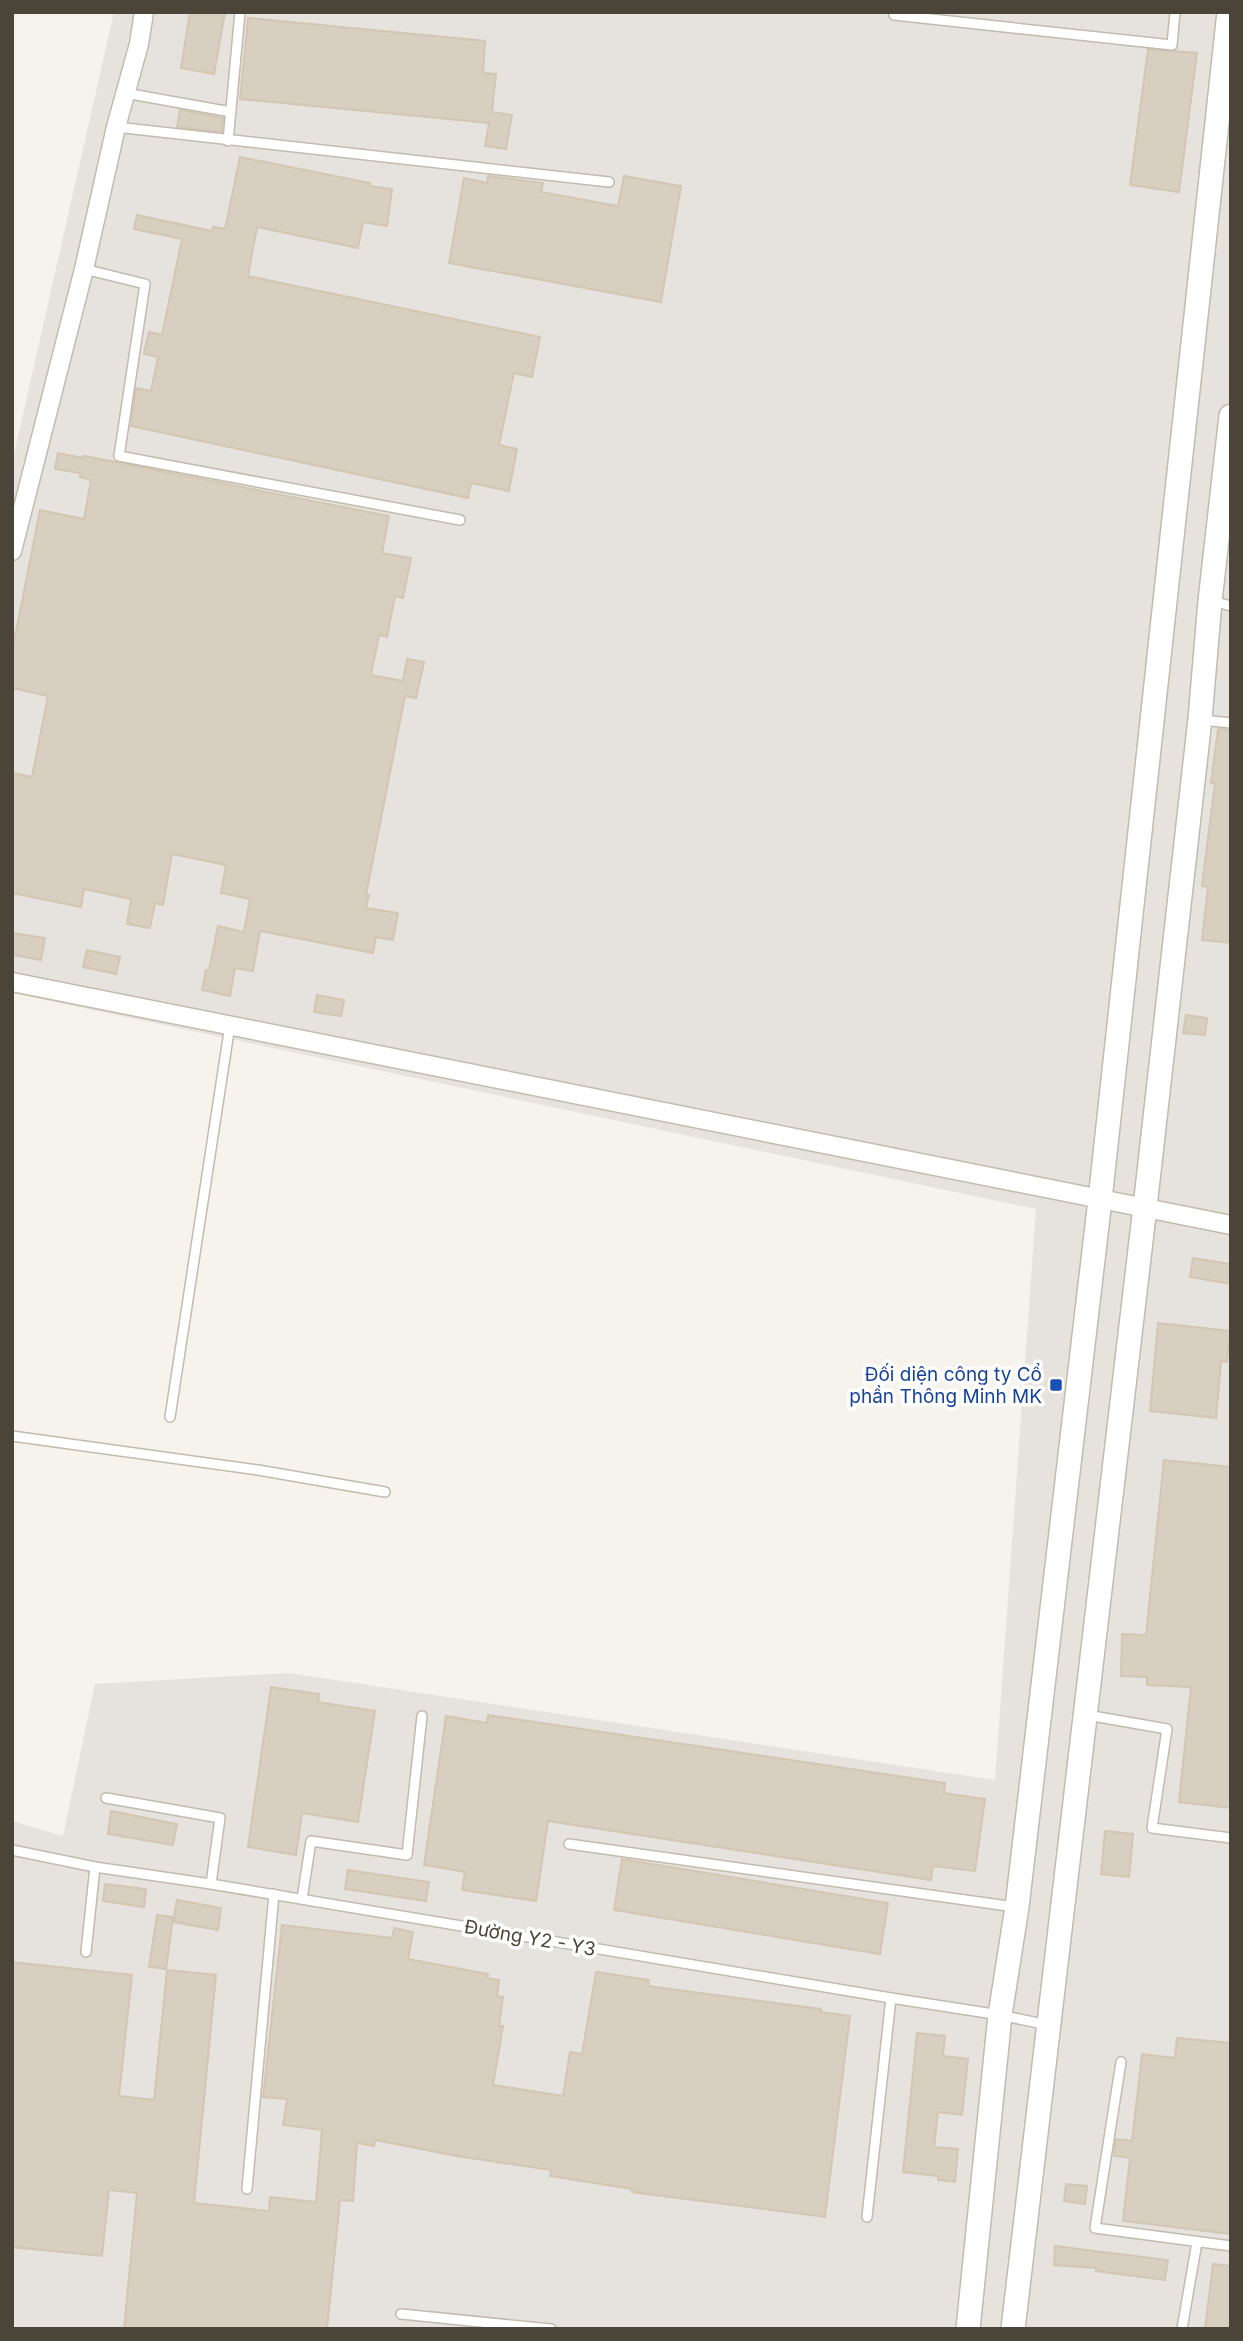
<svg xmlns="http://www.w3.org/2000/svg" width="1243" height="2341" font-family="Inter,sans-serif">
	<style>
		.industrial { fill: #e6e2dd }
		.building { fill: #d8cfc1; stroke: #d3c7b4; stroke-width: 2 }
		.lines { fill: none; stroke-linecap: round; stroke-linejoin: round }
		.service-casing { stroke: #c2bbae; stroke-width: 12 }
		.minor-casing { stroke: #c2bbae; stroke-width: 21 }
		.tertiary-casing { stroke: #c2bbae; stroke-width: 26 }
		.service { stroke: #fff; stroke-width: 9 }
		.minor { stroke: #fff; stroke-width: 18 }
		.tertiary { stroke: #fff; stroke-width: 23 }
		.transit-dot { fill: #1a4fb4; stroke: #fff; stroke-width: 2.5 }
		.labels { text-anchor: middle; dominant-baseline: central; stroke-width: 7; stroke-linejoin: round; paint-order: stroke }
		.transit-label { font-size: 19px; fill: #164399; stroke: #fff; text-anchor: end }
		.street-label { font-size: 19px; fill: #4b4439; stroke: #fff }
	</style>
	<rect width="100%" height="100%" fill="#f6f3ec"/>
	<path class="industrial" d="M114,12H1231V2329H12V1821L63,1836L95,1684L289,1673L995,1780L1036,1209L12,993V463Z"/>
	<g class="building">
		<path d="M190,12H225L214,74L181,68Z"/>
		<path d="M248,18L485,41L483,73L496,74L492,112L512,115L506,149L485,146L489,123L240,99Z"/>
		<path d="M1148,49L1197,53L1179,192L1130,185Z"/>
		<path d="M180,110L223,118L222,132L177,127Z"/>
		<path d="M240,157L370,183V186L392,189L387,226L363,222L358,248L257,227L248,276L540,337L532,377L514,373L499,445L517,449L509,491L471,483L468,498L131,426L136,388L151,391L158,357L144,354L149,332L162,335L182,239L134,229L137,215L212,231L213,227L225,229Z"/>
		<path d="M488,176L543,183L541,192L618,206L624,176L681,186L661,302L449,263L464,178L487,183Z"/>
		<path d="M58,453L83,458L84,456L389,516L382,553L411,558L403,598L395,596L387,637L379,635L371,675L403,681L407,659L424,662L416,698L405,696L366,895H369L366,908L398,913L393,940L376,937L373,953L260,931L253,971L235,968L230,996L202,990L206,970H209L218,926L244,932L250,899L221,893L226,865L172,854L163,905L155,903L150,928L127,924L131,899L84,889L81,907L12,893V773L32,777L48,696L12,688V651L16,632L40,510L84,519L91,480L80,477V473L55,469Z"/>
		<path d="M1218,729L1231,730V943L1202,940L1208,887L1202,886L1215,783H1211Z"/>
		<path d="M12,933L45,938L41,960L12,955Z"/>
		<path d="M87,950L120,957L116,974L83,967Z"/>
		<path d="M317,995L344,1000L341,1016L314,1012Z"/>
		<path d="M1186,1015L1207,1018L1205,1035L1183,1033Z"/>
		<path d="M1193,1258L1231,1264V1284L1190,1277Z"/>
		<path d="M1158,1323L1230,1331L1227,1362L1221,1361L1216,1418L1150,1411Z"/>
		<path d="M1164,1460L1231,1467V1808L1179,1802L1191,1687L1147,1685V1677L1121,1676L1122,1634L1146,1635Z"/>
		<path d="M271,1687L319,1694L318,1702L375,1711L358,1822L302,1813L296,1855L248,1847Z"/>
		<path d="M488,1715L945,1783L944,1793L985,1799L975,1871L933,1866L931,1880L548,1821L536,1901L462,1890L465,1872L424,1865L446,1716L487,1723Z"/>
		<path d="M111,1811L177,1824L173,1845L108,1834Z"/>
		<path d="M1105,1831L1133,1834L1129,1877L1101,1874Z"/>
		<path d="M622,1859L888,1903L880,1954L614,1910Z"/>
		<path d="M348,1870L429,1882L426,1901L345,1889Z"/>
		<path d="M105,1884L146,1889L144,1907L103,1901Z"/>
		<path d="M177,1900L221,1908L218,1930L173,1922Z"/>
		<path d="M157,1915L173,1917L166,1969L149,1967Z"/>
		<path d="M282,1925L392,1938L394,1928L413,1932L408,1959L488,1974L487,1978L499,1980L497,1996L503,1997L499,2026H503L493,2085L563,2096L570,2052L582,2054L596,1972L649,1980L648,1986L821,2009V2012L850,2016L825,2217L632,2192V2189L550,2176L551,2170L457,2156L375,2140L374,2146L357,2143L353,2201L340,2200L327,2329H124L137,2193L109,2190L102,2256L12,2247V1962L132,1975L119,2096L154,2100L167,1970L216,1975L194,2203L269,2211L270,2197L316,2202L322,2130L283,2125L287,2099L263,2097Z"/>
		<path d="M917,2033L945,2036L943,2056L968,2059L962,2115L938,2112L934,2147L958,2149L955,2182L938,2180V2176L903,2172Z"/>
		<path d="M1177,2038L1231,2043V2234L1123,2221L1130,2158L1114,2156L1116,2139L1132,2141L1142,2054L1175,2058Z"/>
		<path d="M1066,2184L1087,2186L1085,2204L1064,2201Z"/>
		<path d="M1055,2246L1168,2260L1165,2280L1096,2271V2268L1054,2265Z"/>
		<path d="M1213,2264L1231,2266V2329H1205Z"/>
	</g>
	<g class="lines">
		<defs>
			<g id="service">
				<path d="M894,15L1172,45L1175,12"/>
				<path d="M125,93L231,112"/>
				<path d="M116,127L609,182"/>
				<path d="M228,141L240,12"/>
				<path d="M84,269L145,284L119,456L460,520"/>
				<path d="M1212,601L1231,606"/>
				<path d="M1202,720L1231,723"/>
				<path d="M170,1417L230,1025"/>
				<path d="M12,1436L258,1470L385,1492"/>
				<path d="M1087,1715L1167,1729L1152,1828L1231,1838"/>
				<path d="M106,1798L220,1818L211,1884"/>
				<path d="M569,1844L1015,1907"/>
				<path d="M12,1850L95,1867L211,1884L891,1998L1000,2015L1048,2025"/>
				<path d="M302,1899L311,1841L407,1855L422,1716"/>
				<path d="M86,1952L95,1867"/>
				<path d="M1121,2062L1095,2228L1231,2246"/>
				<path d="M247,2189L274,1894"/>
				<path d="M867,2217L891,1998"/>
				<path d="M401,2314L551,2329"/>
				<path d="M1182,2329L1197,2242"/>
			</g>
			<g id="minor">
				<path d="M12,551L84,269L116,127L139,44L144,12"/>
				<path d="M12,982L1231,1225"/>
			</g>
			<g id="tertiary">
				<path d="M968,2329L1000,2015L1017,1907L1100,1200L1229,12"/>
				<path d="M1013,2329L1145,1207L1200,719L1210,601L1231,416"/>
			</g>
		</defs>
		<use href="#service" class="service-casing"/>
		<use href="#minor" class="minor-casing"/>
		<use href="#tertiary" class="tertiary-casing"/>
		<use href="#service" class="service"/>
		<use href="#minor" class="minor"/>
		<use href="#tertiary" class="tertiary"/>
	</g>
	<rect class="transit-dot" x="1049" y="1378" width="14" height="14" rx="3.5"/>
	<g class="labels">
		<g class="transit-label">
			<text x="1042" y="1374">Đối diện công ty Cổ<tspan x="1042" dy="22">phần Thông Minh MK</tspan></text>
		</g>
		<g class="street-label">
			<text transform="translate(530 1938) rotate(10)">Đường Y2 - Y3</text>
		</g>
	</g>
	<rect width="1243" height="2341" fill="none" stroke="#4b4439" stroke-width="28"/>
</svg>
